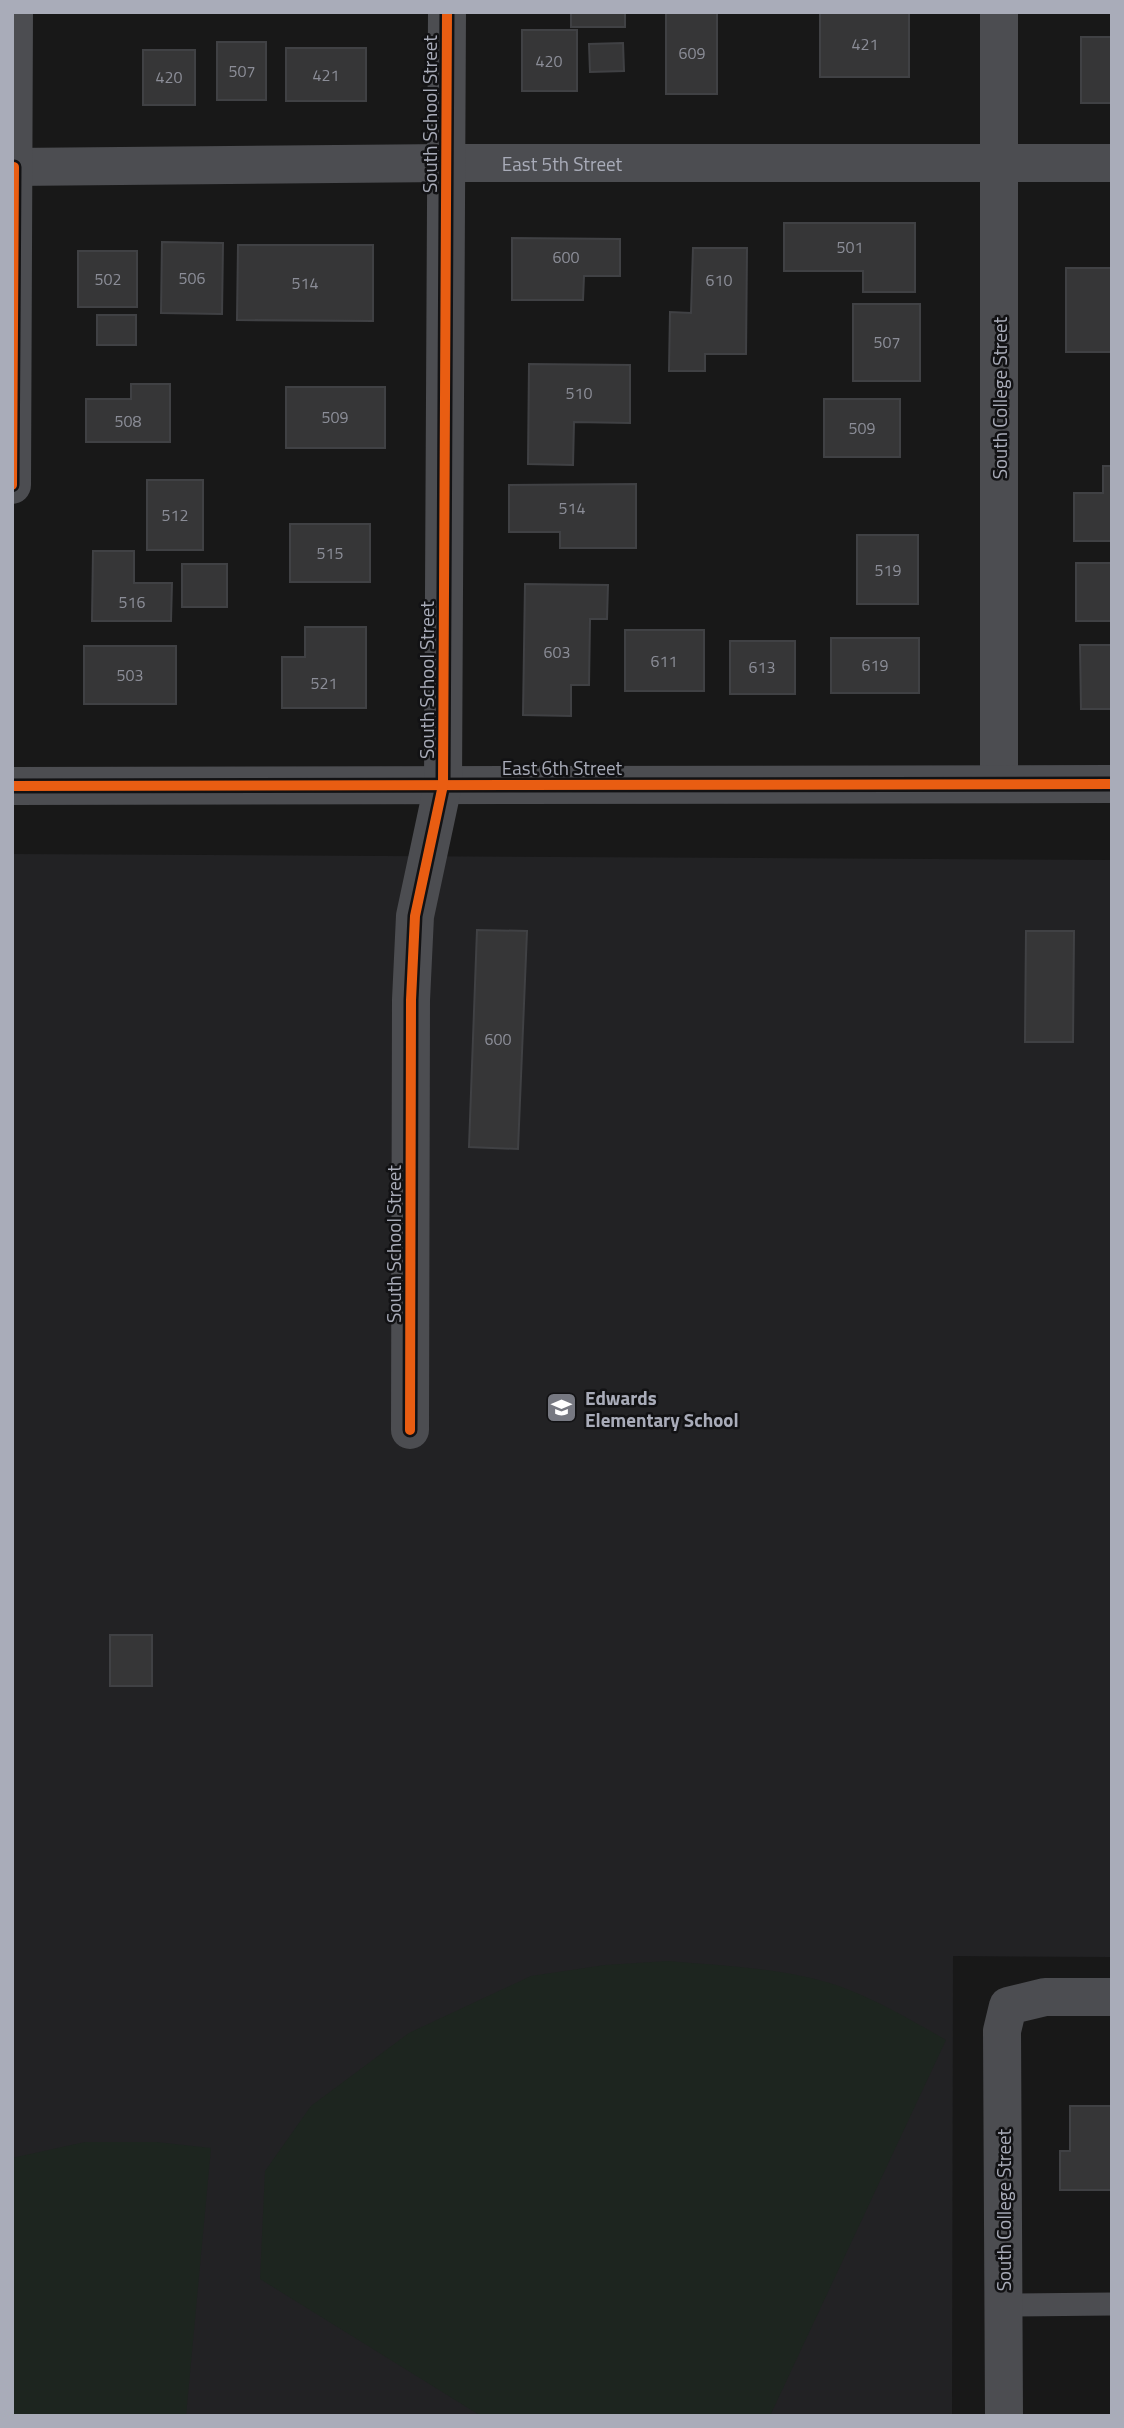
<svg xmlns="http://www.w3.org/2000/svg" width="1124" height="2428" font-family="'Titillium Web',sans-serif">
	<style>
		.built { fill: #222224 }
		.green { fill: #1d251f }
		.building { fill: #363637; stroke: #404144; stroke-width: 2 }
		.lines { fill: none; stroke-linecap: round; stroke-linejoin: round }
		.lane { stroke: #4c4d51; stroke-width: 23 }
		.street { stroke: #4c4d51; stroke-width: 38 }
		.cycleway-casing { stroke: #121214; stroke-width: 15 }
		.cycleway { stroke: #e95d12; stroke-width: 10 }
		.labels { text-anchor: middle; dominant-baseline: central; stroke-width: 5; stroke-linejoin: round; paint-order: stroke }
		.number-label { font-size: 16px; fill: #8c8e98 }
		.street-label { font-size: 19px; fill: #a9acb9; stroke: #121214 }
		.poi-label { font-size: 19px; font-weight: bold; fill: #a9acb9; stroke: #121214; text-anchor: start }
	</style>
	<rect width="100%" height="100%" fill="#181818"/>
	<path class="built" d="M12,854L1112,860V1957L953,1956L952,2416H12Z"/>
	<g class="green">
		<path d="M668,1961C724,1966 786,1968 839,1986C877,2000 911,2020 946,2040L770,2416H481L260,2279L265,2171L311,2106L409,2033L531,1976L605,1965Z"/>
		<path d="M85,2142H157L211,2148L186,2416H12V2158Z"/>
	</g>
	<g class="building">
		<rect x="571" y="12" width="54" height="15"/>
		<rect x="666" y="12" width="51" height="82"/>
		<rect x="820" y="12" width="89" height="65"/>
		<rect x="522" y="30" width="55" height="61"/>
		<rect x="1081" y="37" width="31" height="66"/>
		<rect x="217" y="42" width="49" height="58"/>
		<path d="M623,43L624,71L590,72L589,44Z"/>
		<rect x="286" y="48" width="80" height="53"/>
		<rect x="143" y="50" width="52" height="55"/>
		<path d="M784,223H915V292H863V271H784Z"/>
		<path d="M512,238L620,239V276H584L583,300H512Z"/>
		<path d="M162,242L223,243L222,314L161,313Z"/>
		<path d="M238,245H373V321L237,320Z"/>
		<path d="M693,248H747L746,354H705V371H669L670,312L691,313Z"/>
		<rect x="78" y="251" width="59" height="56"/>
		<rect x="1066" y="268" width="46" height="84"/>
		<rect x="853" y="304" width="67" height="77"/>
		<rect x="97" y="315" width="39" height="30"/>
		<path d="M529,364L630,365V423L574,422L573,465L528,464Z"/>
		<path d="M131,384H170V442H86V399H131Z"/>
		<rect x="286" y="387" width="99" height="61"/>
		<rect x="824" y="399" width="76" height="58"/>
		<path d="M1103,466H1112V541H1074V493H1103Z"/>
		<rect x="147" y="480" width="56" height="70"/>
		<path d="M636,484V548H560V532H509V485Z"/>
		<rect x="290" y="524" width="80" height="58"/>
		<rect x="857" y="535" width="61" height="69"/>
		<path d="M93,551H134V583H172L171,621H92Z"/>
		<rect x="1076" y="563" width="36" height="58"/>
		<rect x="182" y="564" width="45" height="43"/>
		<path d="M525,584L608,585L607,619H590L589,685H571V716L523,715Z"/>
		<path d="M305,627H366V708H282V657H305Z"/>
		<rect x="625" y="630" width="79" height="61"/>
		<rect x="831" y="638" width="88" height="55"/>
		<rect x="730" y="641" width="65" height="53"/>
		<path d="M1080,645H1112V709H1081Z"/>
		<rect x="84" y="646" width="92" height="58"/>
		<path d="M477,930L527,931L518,1149L469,1147Z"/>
		<path d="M1026,931H1074L1073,1042H1025Z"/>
		<rect x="110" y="1635" width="42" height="51"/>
		<path d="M1070,2106H1112V2190H1060V2151H1070Z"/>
	</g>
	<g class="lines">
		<path class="lane" d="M1004,2305L1112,2304"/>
		<g class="street">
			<path id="s1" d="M12,167L446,163H1112"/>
			<path d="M12,485L14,12"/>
			<path d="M999,784V12"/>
			<path d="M12,786L1112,784"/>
			<path d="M410,1430L411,1000L415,916L443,785L447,12"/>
			<path d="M1004,2416L1002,2031L1008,2006L1045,1997H1112"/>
		</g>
		<defs>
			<g id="cycleway">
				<path d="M12,485L14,167"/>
				<path d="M12,786L1112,784"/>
				<path d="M410,1430L411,1000L415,916L443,785L447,12"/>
			</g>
		</defs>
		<use href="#cycleway" class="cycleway-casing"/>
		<use href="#cycleway" class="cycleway"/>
	</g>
	<defs>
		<symbol id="school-square" viewBox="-11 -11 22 22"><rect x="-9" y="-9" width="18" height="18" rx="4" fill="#767881" stroke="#121214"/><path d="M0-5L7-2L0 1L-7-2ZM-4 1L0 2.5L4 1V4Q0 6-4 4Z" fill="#fff"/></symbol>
	</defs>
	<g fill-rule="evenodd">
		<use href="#school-square" x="544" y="1390" width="35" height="35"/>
	</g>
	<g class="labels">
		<g class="number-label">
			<text x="865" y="44">421</text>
			<text x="692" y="53">609</text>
			<text x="549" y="61">420</text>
			<text x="242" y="71">507</text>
			<text x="326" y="75">421</text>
			<text x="169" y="77">420</text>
			<text x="850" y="247">501</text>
			<text x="566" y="257">600</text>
			<text x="192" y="278">506</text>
			<text x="108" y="279">502</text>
			<text x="719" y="280">610</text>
			<text x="305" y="283">514</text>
			<text x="887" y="342">507</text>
			<text x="579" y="393">510</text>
			<text x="335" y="417">509</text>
			<text x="128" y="421">508</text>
			<text x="862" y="428">509</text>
			<text x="572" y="508">514</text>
			<text x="175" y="515">512</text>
			<text x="330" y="553">515</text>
			<text x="888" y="570">519</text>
			<text x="132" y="602">516</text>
			<text x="557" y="652">603</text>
			<text x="664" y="661">611</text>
			<text x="875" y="665">619</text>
			<text x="762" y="667">613</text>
			<text x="130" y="675">503</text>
			<text x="324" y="683">521</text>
			<text x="498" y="1039">600</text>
		</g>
		<g class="street-label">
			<text transform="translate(429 114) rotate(-90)">South School Street</text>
			<text stroke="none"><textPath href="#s1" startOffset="550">East 5th Street</textPath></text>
			<text transform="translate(999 398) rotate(-90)">South College Street</text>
			<text transform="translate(426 680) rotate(-90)">South School Street</text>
			<text x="562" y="767">East 6th Street</text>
			<text transform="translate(393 1244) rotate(-90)">South School Street</text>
			<text transform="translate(1003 2210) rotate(-90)">South College Street</text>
		</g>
		<g class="poi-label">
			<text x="585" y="1397">Edwards<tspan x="585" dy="22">Elementary School</tspan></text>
		</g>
	</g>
	<rect width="1124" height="2428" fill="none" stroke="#a9acb9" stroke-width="28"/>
</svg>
